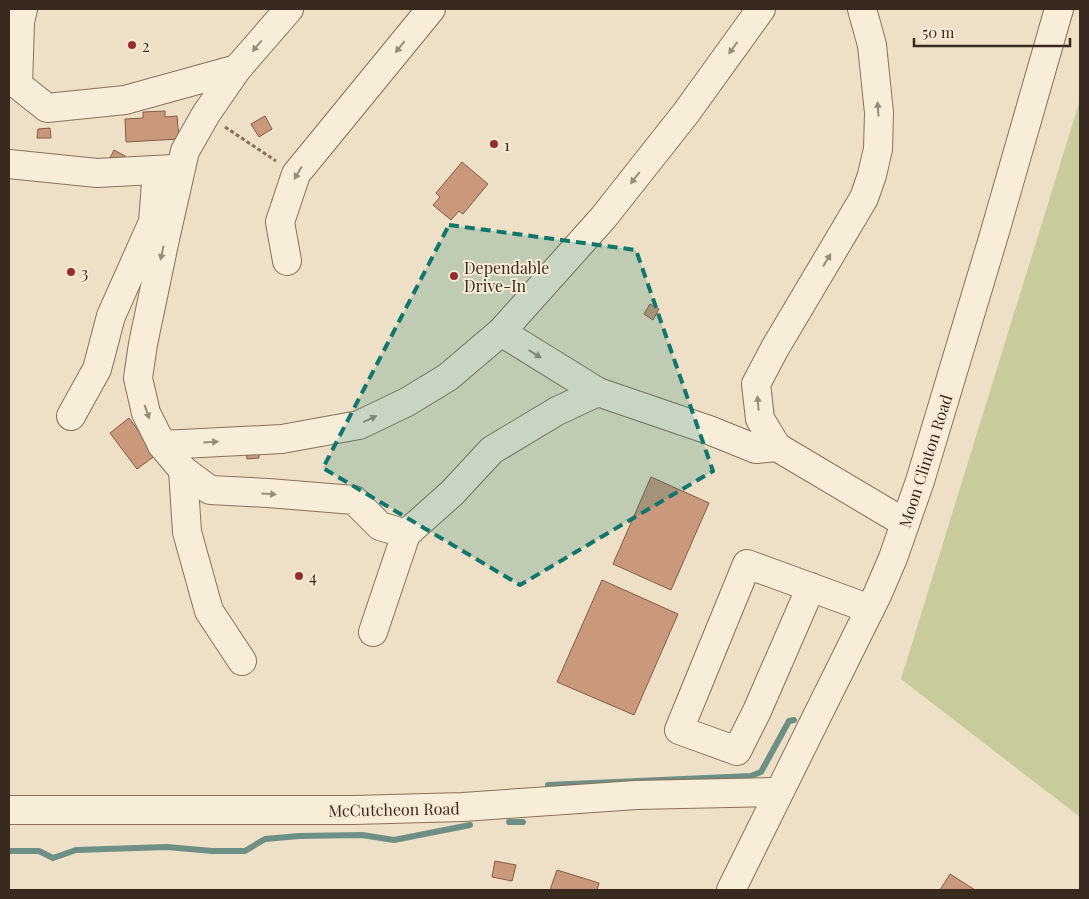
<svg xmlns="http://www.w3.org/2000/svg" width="1089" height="899" font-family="'Playfair Display',serif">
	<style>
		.green { fill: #c8cb9a }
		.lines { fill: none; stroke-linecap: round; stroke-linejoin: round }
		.stream { stroke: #6e8f85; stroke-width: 6 }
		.building { fill: #ca997c; stroke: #875a42 }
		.minor-casing { stroke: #88715c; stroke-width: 30 }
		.path { stroke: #88715c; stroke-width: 3; stroke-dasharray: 4 2.5; stroke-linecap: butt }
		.minor { stroke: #f8edd9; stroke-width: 28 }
		.oneway { fill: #988c7c }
		.marked { fill: #0f766e; fill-opacity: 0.2; stroke: #0f766e; stroke-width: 4; stroke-dasharray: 10 6; stroke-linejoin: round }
		.poi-dot { fill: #962d33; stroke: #f5ead5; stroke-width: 2 }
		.labels { text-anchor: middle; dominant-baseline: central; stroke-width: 4; stroke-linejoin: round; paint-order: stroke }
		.poi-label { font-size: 16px; fill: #392a1f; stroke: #f5ead5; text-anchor: start }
		.street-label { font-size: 16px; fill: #392a1f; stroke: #f5ead5 }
	</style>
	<rect width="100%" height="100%" fill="#ede0c6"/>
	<path class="green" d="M1080,100V817L901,679Z"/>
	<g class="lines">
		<g class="stream">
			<path d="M548,785L751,776L761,772L789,721L794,720"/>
			<path d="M509,822H523"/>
			<path d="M9,851H39L53,858L76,850L167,847L212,851H245L265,839L299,836L362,835L394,840L470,825"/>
		</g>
	</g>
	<g class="building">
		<path d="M165,111V117L177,116L179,139L126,142L125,119L143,118V112Z"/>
		<path d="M265,116L272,129L259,137L251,124Z"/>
		<path d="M50,128L51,138H37L38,129Z"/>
		<path d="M114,150L125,156L121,164L110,158Z"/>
		<path d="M462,162L488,184L463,214L459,211L451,220L433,205L440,197L436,193Z"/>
		<path d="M650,304L659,309L653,320L644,314Z"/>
		<path d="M129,418L156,455L137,469L110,433Z"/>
		<path d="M259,449V458L247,459L246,450Z"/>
		<path d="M651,477L709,503L671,590L613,564Z"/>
		<path d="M602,580L678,614L634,715L557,682Z"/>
		<path d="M495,861L516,865L512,881L492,877Z"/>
		<path d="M557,870L599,883L597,890H550Z"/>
		<path d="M950,874L975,890H940Z"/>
	</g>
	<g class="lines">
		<defs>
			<g id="minor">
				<path d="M23,9L20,22L18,85L47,108L125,100L237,69"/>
				<path d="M289,9L237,69L206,114L185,151L165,239L143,344L138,378L146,413L162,445L183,470L210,490L268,493L354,500L380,526L406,534L452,493L492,450L557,411L598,392L709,430L756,449L777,447"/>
				<path d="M862,9L872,45L879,113L878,149L872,175L864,198L775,348L756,384L760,419L777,447L905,523"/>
				<path d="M9,164L97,173L174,169"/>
				<path d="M287,261L280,222L296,174L431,9"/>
				<path d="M501,332L603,218L686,113L761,9"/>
				<path d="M71,416L97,369L111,316L153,222L157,170"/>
				<path d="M162,445L282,439L359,425L407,402L448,377L501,332L598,392"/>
				<path d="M183,470L187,532L209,611L242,661"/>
				<path d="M811,587L757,711L737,751L679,730L747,564L870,609"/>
				<path d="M373,632L406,534"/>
				<path d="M9,810H354L463,807L636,795L779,792"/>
				<path d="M731,890L878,593L893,558L920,481L994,235L1059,9"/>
			</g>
		</defs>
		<use href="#minor" class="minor-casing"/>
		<path class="path" d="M225,127L276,161"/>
		<use href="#minor" class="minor"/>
	</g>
	<defs><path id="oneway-solid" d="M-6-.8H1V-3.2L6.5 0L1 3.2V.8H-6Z" transform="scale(1.25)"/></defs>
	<g class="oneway">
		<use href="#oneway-solid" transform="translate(257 46) rotate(131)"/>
		<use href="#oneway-solid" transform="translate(400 47) rotate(129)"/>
		<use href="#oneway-solid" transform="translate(733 48) rotate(126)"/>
		<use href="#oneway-solid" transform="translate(878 109) rotate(-94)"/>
		<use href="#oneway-solid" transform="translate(298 173) rotate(121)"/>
		<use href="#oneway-solid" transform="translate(635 178) rotate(128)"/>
		<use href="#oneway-solid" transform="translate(162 253) rotate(102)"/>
		<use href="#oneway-solid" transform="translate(827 260) rotate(-59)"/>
		<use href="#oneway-solid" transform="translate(535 354) rotate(32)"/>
		<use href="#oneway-solid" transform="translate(758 403) rotate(-95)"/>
		<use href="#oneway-solid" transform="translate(147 412) rotate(71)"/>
		<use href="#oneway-solid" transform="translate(370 419) rotate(-25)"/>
		<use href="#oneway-solid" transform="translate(211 442) rotate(-3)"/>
		<use href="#oneway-solid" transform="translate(269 494) rotate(4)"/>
	</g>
	<path class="marked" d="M449,225L636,250L713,471L520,585L323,468Z"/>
	<g class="poi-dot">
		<circle cx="132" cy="45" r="5"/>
		<circle cx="494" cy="144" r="5"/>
		<circle cx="71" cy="272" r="5"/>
		<circle cx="454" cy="276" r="5"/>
		<circle cx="299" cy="576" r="5"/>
	</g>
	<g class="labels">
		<g class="poi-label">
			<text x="142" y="45">2</text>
			<text x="504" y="144">1</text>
			<text x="464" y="267">Dependable<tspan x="464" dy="18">Drive-In</tspan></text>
			<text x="81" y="272">3</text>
			<text x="309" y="576">4</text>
		</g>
		<g class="street-label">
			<text transform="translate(925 461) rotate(-72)">Moon Clinton Road</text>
			<text transform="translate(394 809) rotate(-1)">McCutcheon Road</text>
		</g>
	</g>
	<rect width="1089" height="899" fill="none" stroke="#392a1f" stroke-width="20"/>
	<path d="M914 38v8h156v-8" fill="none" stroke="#392a1f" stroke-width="2.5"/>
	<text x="922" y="38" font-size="15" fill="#392a1f" stroke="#f5ead5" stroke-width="4" paint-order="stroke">50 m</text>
</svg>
